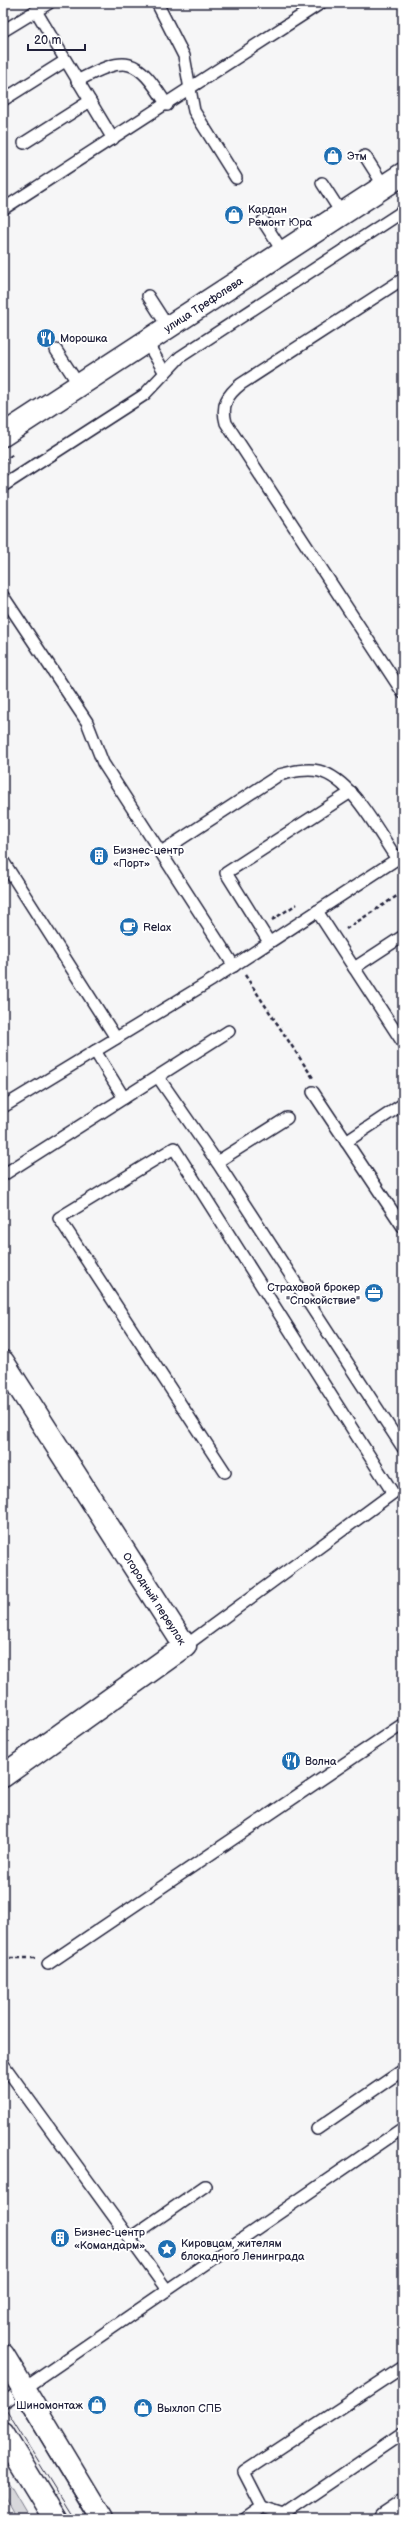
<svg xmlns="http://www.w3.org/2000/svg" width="406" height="2522" font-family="'Balsamiq Sans',sans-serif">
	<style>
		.green { fill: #d7d7db; stroke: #7c7c8b }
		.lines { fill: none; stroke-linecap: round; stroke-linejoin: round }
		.lane-casing { stroke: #22223b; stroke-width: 14 }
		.street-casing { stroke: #22223b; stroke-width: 25 }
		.secondary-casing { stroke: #22223b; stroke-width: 25 }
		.highway-casing { stroke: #22223b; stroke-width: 25 }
		.path { stroke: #22223b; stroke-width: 2.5; stroke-dasharray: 4 3; stroke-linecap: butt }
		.lane { stroke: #fff; stroke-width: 11 }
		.street { stroke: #fff; stroke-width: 22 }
		.secondary { stroke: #fff; stroke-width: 22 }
		.highway { stroke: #fff; stroke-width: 22 }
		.tram { stroke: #22223b; stroke-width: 1 }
		.labels { text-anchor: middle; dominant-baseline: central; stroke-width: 4; stroke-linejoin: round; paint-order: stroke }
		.poi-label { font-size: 11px; fill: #22223b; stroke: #fff; text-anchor: start }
		.street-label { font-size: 11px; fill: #22223b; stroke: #fff }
	</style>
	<rect width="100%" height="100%" fill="#f6f6f7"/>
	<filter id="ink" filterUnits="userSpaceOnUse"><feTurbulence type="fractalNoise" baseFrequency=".025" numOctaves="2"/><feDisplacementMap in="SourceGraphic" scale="8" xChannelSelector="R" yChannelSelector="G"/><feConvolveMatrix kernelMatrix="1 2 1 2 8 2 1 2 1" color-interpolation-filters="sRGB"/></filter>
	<g filter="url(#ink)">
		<path class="green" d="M3,2473L30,2519H17L3,2495Z"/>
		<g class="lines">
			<defs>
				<g id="lane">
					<path d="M157,3L184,56L194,111L236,178"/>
					<path d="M36,11L113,139"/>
					<path d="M3,31L49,3"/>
					<path d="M77,81C127,55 136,56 167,105"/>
					<path d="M3,100L65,61"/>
					<path d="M24,143L90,101"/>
					<path d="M365,156L384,186"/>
					<path d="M322,183L342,214"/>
					<path d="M3,209L321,3"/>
					<path d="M263,221L283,252"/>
					<path d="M403,279L241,384C227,395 221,405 226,423L403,693"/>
					<path d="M148,296L168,327"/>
					<path d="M146,341L165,373"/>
					<path d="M56,350L79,385"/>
					<path d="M3,486L144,395L180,357L403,211"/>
					<path d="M3,596L87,722L103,763L234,966"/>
					<path d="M161,852L279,775C291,772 306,768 319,771C352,779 378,832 397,859"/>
					<path d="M3,861L116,1038"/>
					<path d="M317,911L403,1043"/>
					<path d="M269,942L226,873L351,792"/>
					<path d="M354,968L403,936"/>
					<path d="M95,1051L124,1098"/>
					<path d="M158,1077L217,1162L403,1448"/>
					<path d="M313,1092L403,1227"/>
					<path d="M3,1107L212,980L403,855"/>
					<path d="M346,1142L403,1104"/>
					<path d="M217,1162L287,1118"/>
					<path d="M3,1175L229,1031"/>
					<path d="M185,1646L393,1493L174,1148L59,1218L225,1472"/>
					<path d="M48,1964L403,1724"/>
					<path d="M3,2064L167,2290"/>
					<path d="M317,2129L403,2070"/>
					<path d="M130,2238L205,2186"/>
					<path d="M3,2403L403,2128"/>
					<path d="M262,2507L244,2472L403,2367"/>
					<path d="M245,2519L262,2507L284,2514L403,2433"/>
				</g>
				<g id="street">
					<path id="s1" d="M3,435L403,174"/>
					<path id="s2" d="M3,1362L185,1646L3,1776"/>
				</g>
				<g id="secondary">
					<path d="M3,2355L102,2519"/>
					<path d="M3,2434L55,2519"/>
				</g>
				<path id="highway" d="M385,2519L403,2507"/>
			</defs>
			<use href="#lane" class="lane-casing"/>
			<use href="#street" class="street-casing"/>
			<use href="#secondary" class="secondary-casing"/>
			<use href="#highway" class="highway-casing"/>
			<g class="path">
				<path d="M3,461L14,454"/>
				<path d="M272,920L297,904"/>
				<path d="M346,929L403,892"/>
				<path d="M245,975L313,1078"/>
				<path d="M3,1958H35"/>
			</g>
			<use href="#lane" class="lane"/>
			<use href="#street" class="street"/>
			<use href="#secondary" class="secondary"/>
			<use href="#highway" class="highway"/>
			<g class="tram">
				<path d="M3,2378L89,2519"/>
				<path d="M3,2405L74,2519"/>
			</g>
		</g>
	</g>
	<defs>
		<symbol id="shop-disc" viewBox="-11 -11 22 22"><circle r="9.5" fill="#1f6fb2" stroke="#fff"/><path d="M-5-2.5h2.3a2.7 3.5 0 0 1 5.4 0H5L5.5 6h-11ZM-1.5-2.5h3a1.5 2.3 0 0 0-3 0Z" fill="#fff"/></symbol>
		<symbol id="restaurant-disc" viewBox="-11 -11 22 22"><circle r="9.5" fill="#1f6fb2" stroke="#fff"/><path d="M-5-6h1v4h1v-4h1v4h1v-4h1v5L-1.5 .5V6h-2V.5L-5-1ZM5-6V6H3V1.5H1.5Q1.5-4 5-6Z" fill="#fff"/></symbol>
		<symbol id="building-disc" viewBox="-11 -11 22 22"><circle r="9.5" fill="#1f6fb2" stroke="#fff"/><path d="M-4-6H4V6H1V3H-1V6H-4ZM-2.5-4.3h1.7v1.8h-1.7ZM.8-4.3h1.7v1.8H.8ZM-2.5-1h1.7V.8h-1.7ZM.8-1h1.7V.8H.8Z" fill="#fff"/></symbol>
		<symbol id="cafe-disc" viewBox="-11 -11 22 22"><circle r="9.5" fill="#1f6fb2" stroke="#fff"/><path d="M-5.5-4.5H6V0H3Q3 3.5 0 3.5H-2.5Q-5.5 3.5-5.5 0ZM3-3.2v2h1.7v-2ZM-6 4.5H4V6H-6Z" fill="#fff"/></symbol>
		<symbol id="office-disc" viewBox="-11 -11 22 22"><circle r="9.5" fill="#1f6fb2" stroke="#fff"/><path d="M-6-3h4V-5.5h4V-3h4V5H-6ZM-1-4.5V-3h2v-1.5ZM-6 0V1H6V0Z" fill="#fff"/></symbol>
		<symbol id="sight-disc" viewBox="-11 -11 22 22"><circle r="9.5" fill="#1f6fb2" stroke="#fff"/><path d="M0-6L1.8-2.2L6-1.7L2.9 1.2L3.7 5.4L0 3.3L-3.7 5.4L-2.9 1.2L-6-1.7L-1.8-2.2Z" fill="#fff"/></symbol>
	</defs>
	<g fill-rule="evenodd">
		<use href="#shop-disc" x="322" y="145" width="22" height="22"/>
		<use href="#shop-disc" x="223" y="204" width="22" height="22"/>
		<use href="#restaurant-disc" x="35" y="327" width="22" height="22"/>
		<use href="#building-disc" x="88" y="845" width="22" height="22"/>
		<use href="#cafe-disc" x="118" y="916" width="22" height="22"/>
		<use href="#office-disc" x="363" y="1282" width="22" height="22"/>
		<use href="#restaurant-disc" x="280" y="1750" width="22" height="22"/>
		<use href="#building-disc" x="49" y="2227" width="22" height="22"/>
		<use href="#sight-disc" x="156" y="2238" width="22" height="22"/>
		<use href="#shop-disc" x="86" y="2394" width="22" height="22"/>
		<use href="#shop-disc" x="132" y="2397" width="22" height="22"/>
	</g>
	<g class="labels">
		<g class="poi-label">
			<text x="347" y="156">Этм</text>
			<text x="248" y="209">Кардан<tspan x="248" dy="13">Ремонт Юра</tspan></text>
			<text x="60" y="338">Морошка</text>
			<text x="113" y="850">Бизнес-центр<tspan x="113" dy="13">«Порт»</tspan></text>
			<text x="143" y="927">Relax</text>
			<text x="360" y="1287" text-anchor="end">Страховой брокер<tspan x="360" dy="13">"Спокойствие"</tspan></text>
			<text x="305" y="1761">Волна</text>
			<text x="74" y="2232">Бизнес-центр<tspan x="74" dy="13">«Командарм»</tspan></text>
			<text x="181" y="2243">Кировцам, жителям<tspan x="181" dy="13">блокадного Ленинграда</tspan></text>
			<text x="83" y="2405" text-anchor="end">Шиномонтаж</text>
			<text x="157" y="2408">Выхлоп СПБ</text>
		</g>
		<g class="street-label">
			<text stroke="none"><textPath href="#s1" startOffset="239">улица Трефолева</textPath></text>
			<text stroke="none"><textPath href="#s2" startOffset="281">Огородный переулок</textPath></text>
		</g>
	</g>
	<rect width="406" height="2522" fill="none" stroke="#fff" stroke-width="16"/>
	<rect x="8" y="8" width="390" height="2506" fill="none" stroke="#22223b" stroke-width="1.5" filter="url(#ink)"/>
	<path d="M28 44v6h57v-6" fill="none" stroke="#22223b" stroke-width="2"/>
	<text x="34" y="44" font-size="12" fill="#22223b" stroke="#ffffff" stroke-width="3" paint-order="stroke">20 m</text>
</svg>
